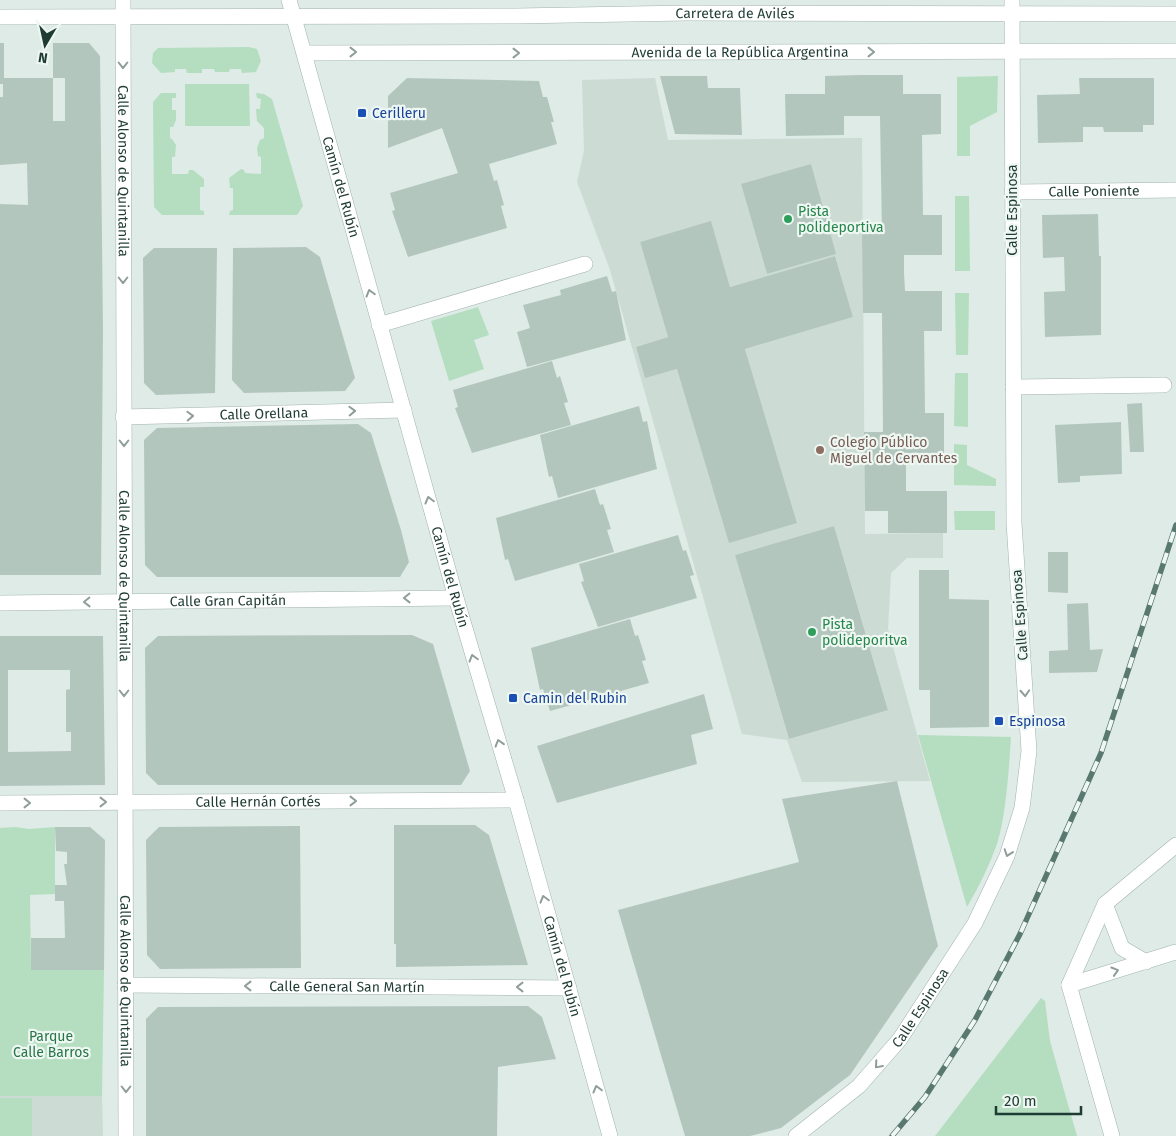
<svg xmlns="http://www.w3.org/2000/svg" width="1176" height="1136" font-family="'Fira Sans',sans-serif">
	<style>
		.built { fill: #ccdbd4; fill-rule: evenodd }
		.green { fill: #b5dec1 }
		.building { fill: #b3c6be; fill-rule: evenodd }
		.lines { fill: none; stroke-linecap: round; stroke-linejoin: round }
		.minor-casing { stroke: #a1b3ad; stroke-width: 16 }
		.minor { stroke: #fff; stroke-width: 15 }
		.rail-casing { stroke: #597870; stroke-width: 5.5 }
		.rail { stroke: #eff7f3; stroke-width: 4; stroke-dasharray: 11; stroke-linecap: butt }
		.oneway { stroke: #8f9e9a }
		.transit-dot { fill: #1a4fb4; stroke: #eff7f3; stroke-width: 2 }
		.leisure-dot { fill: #2e9e5b; stroke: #eff7f3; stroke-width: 2 }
		.education-dot { fill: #8d6e63; stroke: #eff7f3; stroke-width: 2 }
		.labels { text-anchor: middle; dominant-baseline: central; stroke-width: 4.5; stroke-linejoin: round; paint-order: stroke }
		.street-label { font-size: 14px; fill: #1f3c34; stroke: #eff7f3 }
		.transit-label { font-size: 14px; fill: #164399; stroke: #eff7f3; text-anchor: start }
		.leisure-label { font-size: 14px; fill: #27864d; stroke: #eff7f3; text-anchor: start }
		.education-label { font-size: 14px; fill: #785e54; stroke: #eff7f3; text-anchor: start }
		.park-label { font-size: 14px; fill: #267547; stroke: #eff7f3 }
	</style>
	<rect width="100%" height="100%" fill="#deebe6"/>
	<g class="built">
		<path d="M655,78L668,140L862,138L865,534L943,533V558H907L891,573L888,629L930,781L802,782L787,740L742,734L610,270L577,182L584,151L582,80ZM741,184L835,254L767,274ZM711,222L730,287L835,256L853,317L745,349L797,523L677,369L645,377L636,347L668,337L640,242ZM834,526L888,709L789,739L735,555Z"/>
		<path d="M0,1096H102L103,1136H0Z"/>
	</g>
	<g class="green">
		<path d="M249,47L257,49L261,61L256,72L242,73L241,69H230L229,72H215L214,69H202V73H187L186,69H175V72L161,73L152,63L153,53L158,48Z"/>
		<path d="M998,76L997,112L970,126V156H957V77Z"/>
		<path d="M185,84H249L250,126H185Z"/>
		<path d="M161,93H176V98H172V110H176V120L173,127H170V138L172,139L176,145L175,157H172V174H188L189,170H193L204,179V187H200V210L204,211V215H162L154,207L153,102Z"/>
		<path d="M256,93L264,94L272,99L303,206L297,215H229L230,211L233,210V188H230L229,178L241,169L244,170L245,173L261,174V157L258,156L257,148L260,140L264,138V128L257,121L256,109H260L261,99L257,98Z"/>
		<path d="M955,196H969L970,271H955Z"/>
		<path d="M955,293H969L968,355H956Z"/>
		<path d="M478,307L489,335L474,340L484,369L449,381L431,321Z"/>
		<path d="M955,373H968V427L954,426Z"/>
		<path d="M954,444L967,445V465L996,479V486L954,485Z"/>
		<path d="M954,511H995V530H955Z"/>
		<path d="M918,735L1011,737C1009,768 1006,816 997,844C989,866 979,887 967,907Z"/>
		<path d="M15,827L29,829L55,827V894L30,895L31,970H104L102,1096H0V828Z"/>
		<path d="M1041,998L1045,1001L1050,1041L1077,1136H935Z"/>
		<rect x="0" y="1098" width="32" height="38"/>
	</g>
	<g class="building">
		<path d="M0,43H4V78H53V121H65V78H53V43H89L100,56L103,331L101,575H0V204L28,205L27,163L0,165V97H3V84H0Z"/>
		<path d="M861,75H903V94H941V134L922,135L923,215H942V255H904V273L905,291H942V331H924L925,413H944V453H906V491H947V533H888V511H865L864,432H883L882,313H863L862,234H882L880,116H844V135L786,136L785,94H825V76Z"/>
		<path d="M660,76H707L708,88H740L742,135L675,134Z"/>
		<path d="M407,78L539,81L543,97H547L554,122H551L557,144L489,164L494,181L497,180L504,205L501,206L507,228L408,257L392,211L395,210L390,193L458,173L442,128L388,148V96Z"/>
		<path d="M1079,78H1154V125H1143V132H1104L1103,127H1083V142L1038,143L1037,95L1080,94Z"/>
		<path d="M811,164L836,254L767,274L741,184Z"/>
		<path d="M1098,214L1099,256H1101V335L1045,337L1044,292L1065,291L1064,257L1043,258L1042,215Z"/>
		<path d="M711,221L730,287L835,256L853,317L745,349L797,523L729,543L677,369L645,378L636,347L668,337L640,242Z"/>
		<path d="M306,247L320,257L355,378L345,391L244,393L232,380L233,248Z"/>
		<path d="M154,248H217L215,393L156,395L144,383L143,258Z"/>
		<path d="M607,276L612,292L616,291L626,340L527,367L517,332L530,328L523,305L561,295L560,290Z"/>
		<path d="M552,361L557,378L560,376L568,402L564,403L571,425L472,453L455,408L458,407L453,390Z"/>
		<path d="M1142,403L1144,452H1130L1127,404Z"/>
		<path d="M639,406L643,422L647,421L657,469L558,498L552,476L549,477L540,435Z"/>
		<path d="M1121,422L1122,474L1080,476V482L1058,483L1055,425Z"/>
		<path d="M358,424L371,433L401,530L409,562L400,577H157L145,565L144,440L157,428Z"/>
		<path d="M595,489L600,505L603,504L611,529L607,530L614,552L515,581L508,559L505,560L496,518Z"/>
		<path d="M834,526L888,710L789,739L735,555Z"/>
		<path d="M678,535L683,551L686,550L694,575L690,576L697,598L598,627L581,582L584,581L579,564Z"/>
		<path d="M1048,552H1068V593L1048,592Z"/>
		<path d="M919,570H949V599L989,600V727L930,728V690H919Z"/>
		<path d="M1088,603L1090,650L1103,649L1097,672L1049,673V651L1068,650L1067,604Z"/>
		<path d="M630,619L635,636L638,635L646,660L642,661L649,683L550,711L543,689L540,690L531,648Z"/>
		<path d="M412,635L433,644L470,771L461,785H158L146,773L145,648L158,636Z"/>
		<path d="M0,636H103L105,785L0,786ZM8,670H70V689L66,690V732H71V751L8,752Z"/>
		<path d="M704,694L713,729L691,735L697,764L557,803L537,746Z"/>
		<path d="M897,781L938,946L850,1075L781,1128L750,1136H685L618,910L799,862L782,799Z"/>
		<path d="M394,825H475L489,835L528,965L396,967V944H394Z"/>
		<path d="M300,826L301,968L160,969L147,955L146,840L159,827Z"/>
		<path d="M55,827H90L105,840L104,970H31V938H65L64,901H55V885H67L64,864H67V852L56,851Z"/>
		<path d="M528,1006L542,1017L556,1059L498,1067L497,1136H146V1019L158,1007Z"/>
	</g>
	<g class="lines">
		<defs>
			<g id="minor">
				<path id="s1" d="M123,0L126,1136"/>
				<path id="s2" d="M289,0L456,598L516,800L610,1136"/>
				<path id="s3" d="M0,17L516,16L687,13L1176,14"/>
				<path id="s4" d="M305,53L1176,51"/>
				<path id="s5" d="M1012,192L1176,190"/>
				<path d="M379,325L585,264"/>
				<path d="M1013,387L1164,385"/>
				<path id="s6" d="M123,417L404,410"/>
				<path id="s7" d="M0,603L456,598"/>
				<path id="s8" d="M0,803L516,800"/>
				<path d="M1105,904L1122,948L1146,962"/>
				<path id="s9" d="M125,985L569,988"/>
				<path d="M1069,985L1176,952"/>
				<path id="s10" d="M796,1136L859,1086L900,1039L975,923L1007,856L1022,808L1029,751L1014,523L1012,0"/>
				<path d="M1112,1136L1069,985L1105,904L1176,845"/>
			</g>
		</defs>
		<use href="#minor" class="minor-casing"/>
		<use href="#minor" class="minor"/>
		<defs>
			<path id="rail" d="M892,1136L925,1097L975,1020L1020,934L1101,753L1176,525"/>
		</defs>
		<use href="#rail" class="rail-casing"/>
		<use href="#rail" class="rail"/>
	</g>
	<defs><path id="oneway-chevron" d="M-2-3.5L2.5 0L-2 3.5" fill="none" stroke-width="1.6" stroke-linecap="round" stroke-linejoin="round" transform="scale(1.25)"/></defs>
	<g class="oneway">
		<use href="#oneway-chevron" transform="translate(353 52)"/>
		<use href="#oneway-chevron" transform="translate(871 52)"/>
		<use href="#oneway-chevron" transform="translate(516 53)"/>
		<use href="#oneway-chevron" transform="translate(123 65) rotate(90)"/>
		<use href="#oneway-chevron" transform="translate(123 280) rotate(90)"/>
		<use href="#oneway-chevron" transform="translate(370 293) rotate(-106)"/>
		<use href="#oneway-chevron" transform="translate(352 411) rotate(-2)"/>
		<use href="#oneway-chevron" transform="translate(190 416) rotate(-2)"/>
		<use href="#oneway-chevron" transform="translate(124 443) rotate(90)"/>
		<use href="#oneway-chevron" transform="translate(429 500) rotate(-105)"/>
		<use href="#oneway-chevron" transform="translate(407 598) rotate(179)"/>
		<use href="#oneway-chevron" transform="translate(87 602) rotate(179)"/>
		<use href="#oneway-chevron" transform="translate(473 658) rotate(-106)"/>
		<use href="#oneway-chevron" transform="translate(124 693) rotate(90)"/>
		<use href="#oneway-chevron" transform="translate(1025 693) rotate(87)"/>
		<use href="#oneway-chevron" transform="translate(499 743) rotate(-107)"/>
		<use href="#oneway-chevron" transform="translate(353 801)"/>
		<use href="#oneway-chevron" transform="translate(103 802)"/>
		<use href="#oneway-chevron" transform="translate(27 803)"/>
		<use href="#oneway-chevron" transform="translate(1008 853) rotate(109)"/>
		<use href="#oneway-chevron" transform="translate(544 899) rotate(-106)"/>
		<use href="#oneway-chevron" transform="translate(1115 971) rotate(-17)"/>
		<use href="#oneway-chevron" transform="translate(248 986) rotate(-180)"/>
		<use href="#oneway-chevron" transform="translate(520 987) rotate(-180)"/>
		<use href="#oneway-chevron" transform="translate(878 1065) rotate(131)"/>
		<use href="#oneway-chevron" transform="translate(126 1089) rotate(90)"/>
		<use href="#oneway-chevron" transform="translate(597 1089) rotate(-105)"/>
	</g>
	<g class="transit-dot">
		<rect x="357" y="108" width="10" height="10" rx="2.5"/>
		<rect x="508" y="693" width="10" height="10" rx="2.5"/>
		<rect x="994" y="716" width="10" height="10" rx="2.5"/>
	</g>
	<g class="leisure-dot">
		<circle cx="788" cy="219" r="5"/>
		<circle cx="812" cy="632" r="5"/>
	</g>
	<circle class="education-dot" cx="820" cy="450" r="5"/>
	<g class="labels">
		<g class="street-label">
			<text stroke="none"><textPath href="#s3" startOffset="735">Carretera de Avilés</textPath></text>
			<text stroke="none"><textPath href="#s4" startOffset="435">Avenida de la República Argentina</textPath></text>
			<text stroke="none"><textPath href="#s1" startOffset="171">Calle Alonso de Quintanilla</textPath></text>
			<text stroke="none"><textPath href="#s2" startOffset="194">Camín del Rubín</textPath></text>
			<text stroke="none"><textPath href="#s5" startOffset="82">Calle Poniente</textPath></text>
			<text transform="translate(1012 210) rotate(-90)">Calle Espinosa</text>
			<text stroke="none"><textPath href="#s6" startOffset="141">Calle Orellana</textPath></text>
			<text stroke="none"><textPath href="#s1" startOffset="576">Calle Alonso de Quintanilla</textPath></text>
			<text stroke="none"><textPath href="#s2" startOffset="599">Camín del Rubín</textPath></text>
			<text stroke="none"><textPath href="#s7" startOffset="228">Calle Gran Capitán</textPath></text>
			<text transform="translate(1020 615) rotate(-94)">Calle Espinosa</text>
			<text stroke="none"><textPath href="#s8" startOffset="258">Calle Hernán Cortés</textPath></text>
			<text stroke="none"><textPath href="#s2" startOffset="1004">Camín del Rubín</textPath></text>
			<text stroke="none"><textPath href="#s1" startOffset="981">Calle Alonso de Quintanilla</textPath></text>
			<text stroke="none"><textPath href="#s9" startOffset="222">Calle General San Martín</textPath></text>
			<text stroke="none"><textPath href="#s10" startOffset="180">Calle Espinosa</textPath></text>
		</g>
		<g class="transit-label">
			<text x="372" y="113">Cerilleru</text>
			<text x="523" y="698">Camin del Rubin</text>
			<text x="1009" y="721">Espinosa</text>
		</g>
		<g class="leisure-label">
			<text x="798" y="211">Pista<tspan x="798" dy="16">polideportiva</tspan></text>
			<text x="822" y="624">Pista<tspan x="822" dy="16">polideporitva</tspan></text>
		</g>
		<g class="education-label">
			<text x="830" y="442">Colegio Público<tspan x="830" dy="16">Miguel de Cervantes</tspan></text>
		</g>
		<g class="park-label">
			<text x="51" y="1036">Parque<tspan x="51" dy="16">Calle Barros</tspan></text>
		</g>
	</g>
	<g transform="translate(45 45) rotate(189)" stroke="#eff7f3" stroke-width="4" paint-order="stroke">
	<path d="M0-4L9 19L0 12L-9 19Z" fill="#1f3c34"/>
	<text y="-8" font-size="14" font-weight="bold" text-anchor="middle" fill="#1f3c34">N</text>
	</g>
	<path d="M996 1106v8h85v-8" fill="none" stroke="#1f3c34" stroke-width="2.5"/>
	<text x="1004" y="1106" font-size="15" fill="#1f3c34" stroke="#eff7f3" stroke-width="4" paint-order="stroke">20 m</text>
</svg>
